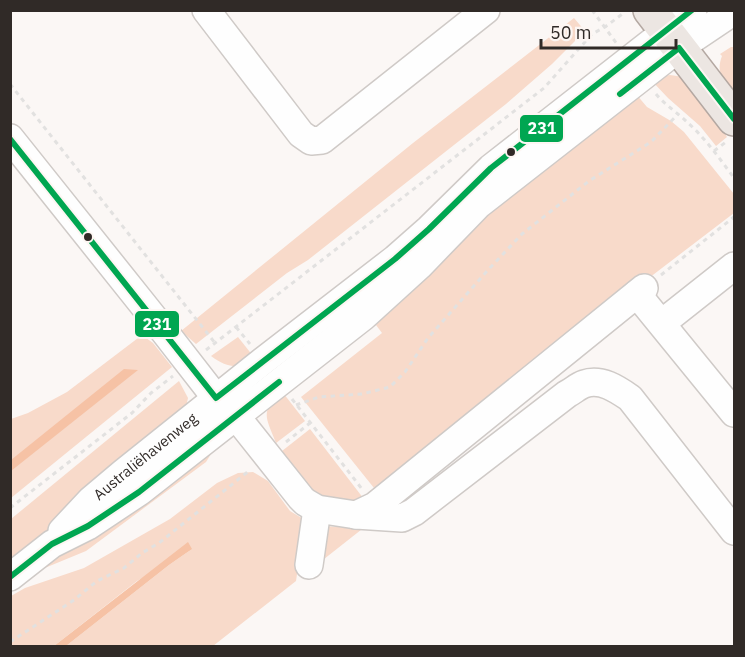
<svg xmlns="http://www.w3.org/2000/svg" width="745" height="657" font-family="'IBM Plex Sans',sans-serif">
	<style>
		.green { fill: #f8daca }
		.water { fill: #f6c2a5 }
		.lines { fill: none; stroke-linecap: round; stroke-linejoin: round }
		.minor-casing { stroke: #cfcac7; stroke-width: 30 }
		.major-casing { stroke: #b4a8a2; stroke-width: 36 }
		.path { stroke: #e2e1e0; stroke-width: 3; stroke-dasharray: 4.5 4.5; stroke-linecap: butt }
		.minor { stroke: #fefefe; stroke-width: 27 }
		.major { stroke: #ece6e2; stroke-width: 33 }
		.bus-1-casing { stroke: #fdf6f3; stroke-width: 10 }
		.bus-1 { stroke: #00a651; stroke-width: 6 }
		.bus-dot { fill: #302a27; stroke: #fdf6f3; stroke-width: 2 }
		.labels { text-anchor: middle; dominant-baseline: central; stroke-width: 6; stroke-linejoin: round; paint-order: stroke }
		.street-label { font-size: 15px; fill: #302a27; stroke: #fdf6f3 }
		.line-badge { stroke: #fdf6f3; stroke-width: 2 }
		.badge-label { font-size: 16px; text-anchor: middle; font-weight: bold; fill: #fff }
	</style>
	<rect width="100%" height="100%" fill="#fbf7f5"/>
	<g class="green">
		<path d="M574,18L585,31L552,64L506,104L308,260L287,273L196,344L181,331L413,143Z"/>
		<path d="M731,47H734V96C725,81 715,74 722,56L720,54Z"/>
		<path d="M670,75L684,77L696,85L727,137L716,146L700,126L668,98L652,81L662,76Z"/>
		<path d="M636,94L647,107L671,121L684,132L734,194V213L374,488L301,397L382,333L376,325L440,251Z"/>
		<path d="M142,335L153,343L172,367L11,498V419L28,413L67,392Z"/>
		<path d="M238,337L257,361C239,368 228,369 211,356Z"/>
		<path d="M179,381L188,398L182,424L11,564V519Z"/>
		<path d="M280,389L305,421L276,443C265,415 261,414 280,389Z"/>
		<path d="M310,429L367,503C357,502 331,502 323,499C311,494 289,462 282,451Z"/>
		<path d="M219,441L206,462L86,551L18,579Z"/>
		<path d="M253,472L268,481L290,511L305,520L296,581L213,646H66L169,565L192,549L137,581L54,646H11V596L25,588L84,568L170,519L217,483L238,473Z"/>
		<path d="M371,522L319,563L325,526L350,528Z"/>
	</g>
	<g class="water">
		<path d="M124,369L138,370L11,471V460Z"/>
		<path d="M188,542L192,549L169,565L66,646H54Z"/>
	</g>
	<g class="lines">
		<defs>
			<g id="minor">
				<path d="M206,10L301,134L311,141L322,140L486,10"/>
				<path d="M10,138L153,317L216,398L235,415L301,498L305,502L317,509L356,515L375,506L644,288"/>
				<path d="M637,294L734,413"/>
				<path d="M662,323L734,266"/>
				<path d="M356,515L402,518L414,512L567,394C573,391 578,386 584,384C601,378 617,389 630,398L734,531"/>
				<path id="s1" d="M62,531L91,500L123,473L263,361L395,259L429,229L491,168L693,10"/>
				<path d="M309,565L317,509"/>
				<path d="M10,577L52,544L88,526L139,492L364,316L419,266L478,205L679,48L734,11"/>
			</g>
			<path id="major" d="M650,10L734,119"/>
		</defs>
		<use href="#minor" class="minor-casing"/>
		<use href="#major" class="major-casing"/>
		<g class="path">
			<path d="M592,10L617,44"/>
			<path d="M10,84L215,343"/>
			<path d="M656,94C665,105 678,113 688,123C706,139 720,159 734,178"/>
			<path d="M714,151L726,142"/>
			<path d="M661,275L734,217"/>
			<path d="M236,327L250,344"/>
			<path d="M206,350L544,88L592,34L605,27L625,12"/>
			<path d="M292,399L362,489"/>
			<path d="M296,405L319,397L362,394L390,387L405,372L428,338L487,271L522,234L589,181L651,142L678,114"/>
			<path d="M286,442L310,423"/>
			<path d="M10,508L132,413L151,393L173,376"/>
			<path d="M10,642L74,600L97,581L124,568L142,553L159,543L250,470"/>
		</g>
		<use href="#minor" class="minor"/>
		<use href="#major" class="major"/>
		<defs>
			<g id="bus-1">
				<path d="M620,94L679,48L734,119"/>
				<path d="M10,139L216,398L395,259L429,229L491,168L692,10"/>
				<path d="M10,577L52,544L88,526L139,492L279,382"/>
			</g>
		</defs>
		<use href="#bus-1" class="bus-1-casing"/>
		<use href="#bus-1" class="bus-1"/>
	</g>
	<g class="bus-dot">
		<circle cx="511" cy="152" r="5"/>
		<circle cx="88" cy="237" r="5"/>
	</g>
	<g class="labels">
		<g class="street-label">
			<text stroke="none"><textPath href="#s1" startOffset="112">Australiëhavenweg</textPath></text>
		</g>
	</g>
	<g class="line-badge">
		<rect x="519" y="114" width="45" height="29" rx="6" fill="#00a651"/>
		<rect x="134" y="310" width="46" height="28" rx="6" fill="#00a651"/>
	</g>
	<g class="badge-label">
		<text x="542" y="134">231</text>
		<text x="157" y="330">231</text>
	</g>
	<rect width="745" height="657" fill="none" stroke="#302a27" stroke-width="24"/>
	<path d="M541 39v9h135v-9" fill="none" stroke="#302a27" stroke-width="3"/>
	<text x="550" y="39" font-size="18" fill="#302a27" stroke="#fdf6f3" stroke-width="4.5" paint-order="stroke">50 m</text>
</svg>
